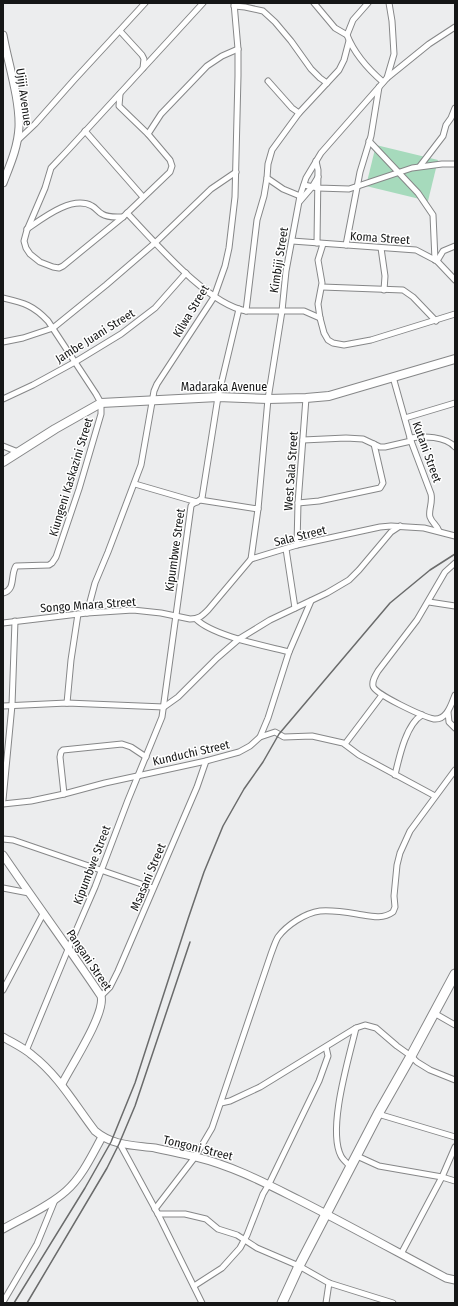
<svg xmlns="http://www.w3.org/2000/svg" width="458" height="1306" font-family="'Fira Sans Condensed',sans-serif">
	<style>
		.green { fill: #a6dabc }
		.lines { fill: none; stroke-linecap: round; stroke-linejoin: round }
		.street-casing { stroke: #868788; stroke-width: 7 }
		.secondary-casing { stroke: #868788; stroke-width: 9 }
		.primary-casing { stroke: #868788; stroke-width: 10 }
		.highway-casing { stroke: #868788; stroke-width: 11 }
		.street { stroke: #fff; stroke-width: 5 }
		.secondary { stroke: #fff; stroke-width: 7 }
		.primary { stroke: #fff; stroke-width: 8 }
		.highway { stroke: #fff; stroke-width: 9 }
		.rail { stroke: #6a6b6b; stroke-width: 1.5 }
		.labels { text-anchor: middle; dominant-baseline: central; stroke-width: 3; stroke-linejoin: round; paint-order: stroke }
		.street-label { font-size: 12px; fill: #151616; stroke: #fff }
	</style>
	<rect width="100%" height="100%" fill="#ecedee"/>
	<path class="green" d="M376,145L438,160L428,201L366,186Z"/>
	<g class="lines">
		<defs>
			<g id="street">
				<path d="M203,3L68,150L51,168L45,188L27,230L24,241L26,248L30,254L40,262L53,267L59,268L63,266L123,217L170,172L172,166L170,160L148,134L161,114L207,66L222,56L238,49"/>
				<path d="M314,3L335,28L347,35"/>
				<path d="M368,3L353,20L347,35C354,53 368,69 383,82"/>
				<path d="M234,6L245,7L263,11L275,22L291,41L311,69L320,78L327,83"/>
				<path d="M120,31L142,55L144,59L143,68"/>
				<path d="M387,78L394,54L392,21L389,3"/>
				<path d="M268,81L292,108L299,113"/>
				<path d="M120,94L119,106L148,134"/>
				<path d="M85,131L143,197"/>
				<path d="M17,141L35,124L74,80L145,3"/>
				<path d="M369,141L418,193L433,215L435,260"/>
				<path d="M316,161L318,170L317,243"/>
				<path d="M420,166L443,136L446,125L451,118L455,108"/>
				<path d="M304,185L318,188L349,189L412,168L442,164H455"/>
				<path d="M300,196L283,189L267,178L268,164L272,150L299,113L339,70L344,60L349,41"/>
				<path d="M300,201L312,187L318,177"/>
				<path d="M127,213C155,242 207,304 246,311H304L320,318"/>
				<path d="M27,229C43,218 72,195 92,206C96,208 98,212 102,214C108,218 116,217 123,217"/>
				<path d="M292,241L416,250L437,261L455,280"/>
				<path d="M323,244L318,260L322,283L318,304L320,318L324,333L328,340L333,343L344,345L371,340L455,314"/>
				<path d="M346,245L360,172L371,136L379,87"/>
				<path d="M381,248L385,276L384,290"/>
				<path d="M437,261L443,251L455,246"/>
				<path d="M322,287L403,290L413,297L436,321"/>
				<path d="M3,298C24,303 33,305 48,321L96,394L101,403V414L79,489L56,557L52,563L49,565L16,566C10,575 16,590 3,593"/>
				<path d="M246,311L257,220L264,196L267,178"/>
				<path d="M3,342L23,338L53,328L106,285L156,242L211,189L236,172"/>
				<path d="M393,377L411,441L431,494C433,503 428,511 430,517C432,523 437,525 439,531"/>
				<path d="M3,399L33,385L75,362L121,334L155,308L186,273"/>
				<path d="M405,418L455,403"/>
				<path d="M410,438C424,436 445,436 455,447"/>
				<path d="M303,440L346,438L363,439L380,447H385L411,441"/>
				<path d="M3,446L18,452"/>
				<path d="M135,484L197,502"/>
				<path d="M200,500L258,509"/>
				<path d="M298,503L319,501L380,488L383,483L374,444"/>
				<path d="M297,545L298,503L306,398"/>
				<path d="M286,549L295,608"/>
				<path d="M251,559L258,509L268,399L282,311L286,271L300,196L306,178L321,153L387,78L429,44L455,27"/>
				<path d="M455,563L445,572L417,620L378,671C375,676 372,681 373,686C374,694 424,717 434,719C447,720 451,705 455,695"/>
				<path d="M429,602L455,606"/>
				<path d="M87,613L95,583L108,552L141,465L154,391L157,384L214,297L225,266L229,248L235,197L238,76V49L234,3"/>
				<path d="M196,619C213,636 266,646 289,652"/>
				<path d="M3,623L87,613L133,610L161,613L190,619C199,619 202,616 208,610L251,559L297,545L380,527L391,526L424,528L455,536"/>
				<path d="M67,703L71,660L78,614"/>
				<path d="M3,706L67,703L164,707L178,697L217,658L239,639L270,620L327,593L349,580L359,570L391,532L400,526"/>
				<path d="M448,712L449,722L455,728"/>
				<path d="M260,737L275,732L284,737L312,736L343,743L359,755L435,796"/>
				<path d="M345,744L382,695"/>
				<path d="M395,775C399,758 406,724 422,715"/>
				<path d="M64,794L60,757L61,752L63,750L122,744L131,747L146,757"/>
				<path d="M3,800L12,705L15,621"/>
				<path d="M3,804L31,801L64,794L105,783L206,761L239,752L250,746L260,737L268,718L289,652L308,608L311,601"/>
				<path d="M3,839L13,840L153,888"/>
				<path d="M3,888L29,893"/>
				<path d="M3,990L43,914"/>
				<path d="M101,996L110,987L118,971L197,787L206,761"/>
				<path d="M434,1013L455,1025"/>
				<path d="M26,1051L69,947L95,887L128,800L162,717L191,506C193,502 199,502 202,498L218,397L239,309"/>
				<path d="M221,1103L230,1101L260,1087L356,1028L365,1025L376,1028L397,1046L411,1056L417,1062L430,1070L455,1080"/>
				<path d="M378,1114L455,1137"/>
				<path d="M120,1144L158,1214L202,1303"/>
				<path d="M357,1156L379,1166L442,1177L455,1181"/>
				<path d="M351,1167C347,1163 343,1160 341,1156C327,1129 349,1058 356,1028"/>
				<path d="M155,1209L195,1157L212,1128L271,954C273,949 275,942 278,937C287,925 305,913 320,911C332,910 345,912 357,914C370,916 382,920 393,912L395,907L394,896L397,865L400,853L410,831L455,770"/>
				<path d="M158,1214H185L206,1219L218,1229L237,1235L257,1248L299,1266L329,1283L393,1303"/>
				<path d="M401,1254L442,1177L455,1147"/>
				<path d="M194,1286L222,1268L240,1248L247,1235L263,1194L269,1184L319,1081L328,1056L326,1047"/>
				<path d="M3,1302L37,1244L55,1200"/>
				<path d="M326,1303L329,1283"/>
			</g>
			<g id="secondary">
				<path d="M3,35C8,63 20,99 19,127C18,147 10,165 3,183"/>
				<path d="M3,855C35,902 69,948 101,996C106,1013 71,1066 62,1084"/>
				<path d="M3,1037C13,1043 24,1048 32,1055C59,1076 75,1105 95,1131C113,1146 132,1145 155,1148C169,1151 183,1154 196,1157C233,1166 265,1183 299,1200C348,1225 397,1252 446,1278L455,1280"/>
				<path d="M3,1229C24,1217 48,1207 66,1191C82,1177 92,1155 102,1137"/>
			</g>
			<path id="primary" d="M3,462L55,429L101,403L218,397L268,399L306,398L329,396L455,359"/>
			<path id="highway" d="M282,1303L299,1266L378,1114L411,1056L455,974"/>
		</defs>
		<use href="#street" class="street-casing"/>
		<use href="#secondary" class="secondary-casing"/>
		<use href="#primary" class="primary-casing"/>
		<use href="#highway" class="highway-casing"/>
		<use href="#street" class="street"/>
		<use href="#secondary" class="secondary"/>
		<use href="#primary" class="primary"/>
		<use href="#highway" class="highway"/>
		<g class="rail">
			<path d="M14,1303L85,1188L111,1142L135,1083L188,919L204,872L223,826L244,789L263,762L279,734L390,603L430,570L455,554"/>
			<path d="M27,1303L107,1168L119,1144L135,1106L190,942"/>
		</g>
	</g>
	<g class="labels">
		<g class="street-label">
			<text transform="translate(24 97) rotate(82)">Ujiji Avenue</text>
			<text transform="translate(380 238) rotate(4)">Koma Street</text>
			<text transform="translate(279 260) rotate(-81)">Kimbiji Street</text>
			<text transform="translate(191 311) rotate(-59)">Kilwa Street</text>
			<text transform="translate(95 336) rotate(-32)">Jambe Juani Street</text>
			<text x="224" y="387">Madaraka Avenue</text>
			<text transform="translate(427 452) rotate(70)">Kutani Street</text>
			<text transform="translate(291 471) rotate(-86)">West Sala Street</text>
			<text transform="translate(71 477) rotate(-73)">Kiungeni Kaskazini Street</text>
			<text transform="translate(300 536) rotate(-14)">Sala Street</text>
			<text transform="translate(175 550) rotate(-82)">Kipumbwe Street</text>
			<text transform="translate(88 605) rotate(-4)">Songo Mnara Street</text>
			<text transform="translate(191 753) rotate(-13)">Kunduchi Street</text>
			<text transform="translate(92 865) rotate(-69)">Kipumbwe Street</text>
			<text transform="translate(148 877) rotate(-67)">Msasani Street</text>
			<text transform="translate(89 960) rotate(56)">Pangani Street</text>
			<text transform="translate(198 1148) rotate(14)">Tongoni Street</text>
		</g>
	</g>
	<rect width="458" height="1306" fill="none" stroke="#151616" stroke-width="8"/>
</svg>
